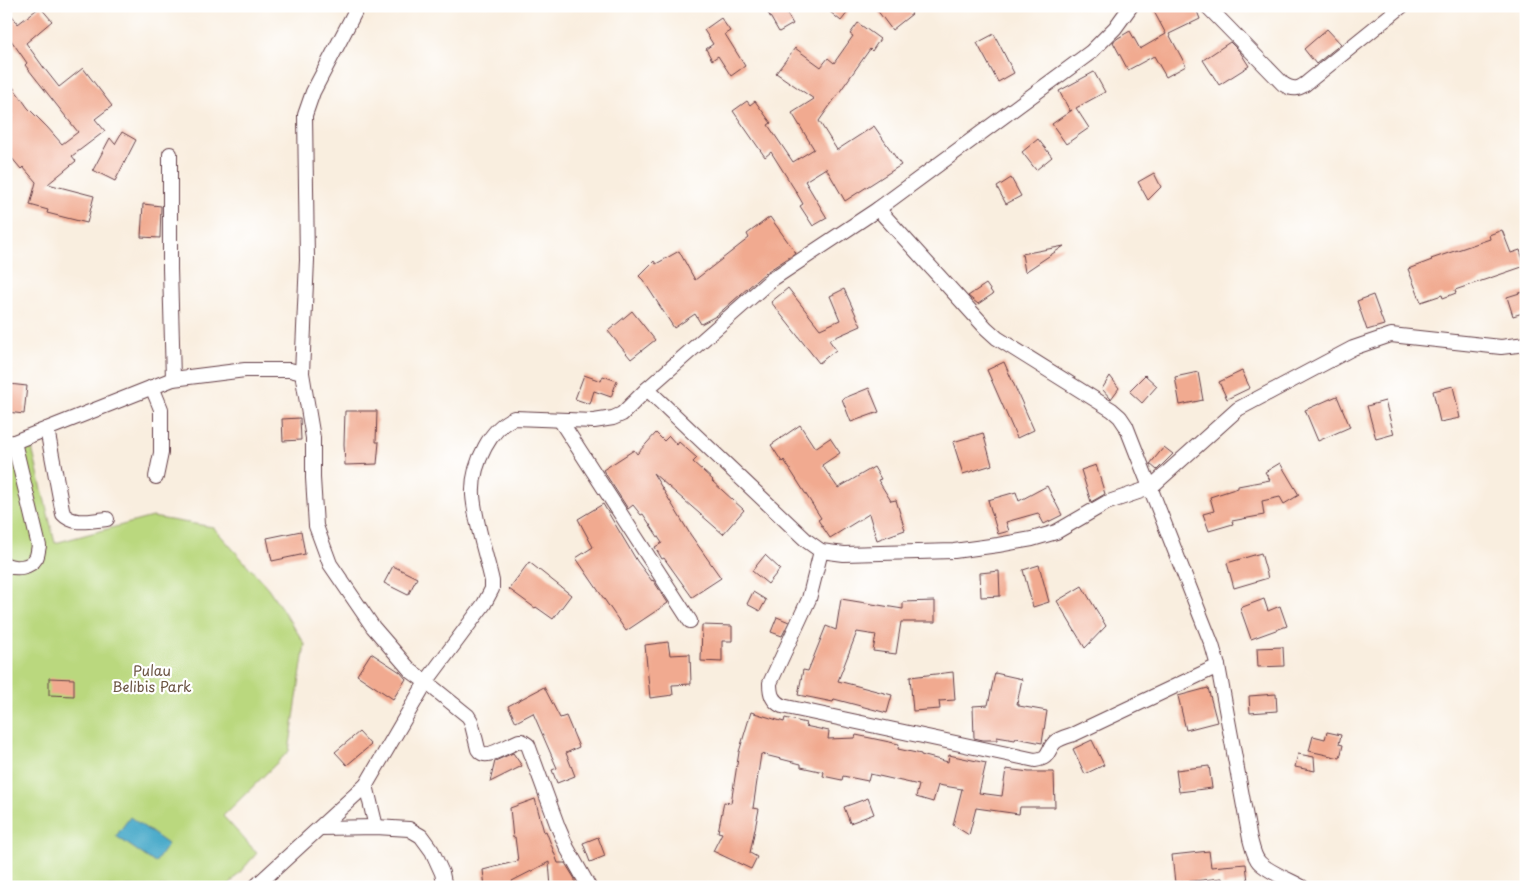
<svg xmlns="http://www.w3.org/2000/svg" width="1532" height="893" font-family="'Playpen Sans',sans-serif">
	<style>
		.green { fill: #bad87e; stroke: #827c54 }
		.water { fill: #4babca; stroke: #4a657a }
		.building { fill: #f1aa90 }
		.lines { fill: none; stroke-linecap: round; stroke-linejoin: round }
		.minor-casing { stroke: #643e46; stroke-width: 16 }
		.minor { stroke: #fff; stroke-width: 14 }
		.labels { text-anchor: middle; dominant-baseline: central; stroke-width: 4.5; stroke-linejoin: round; paint-order: stroke }
		.park-label { font-size: 14px; fill: #6c5644; stroke: #fff }
	</style>
	<rect width="100%" height="100%" fill="#fff"/>
	<filter id="ink" filterUnits="userSpaceOnUse"><feTurbulence type="fractalNoise" baseFrequency=".02" numOctaves="2"/><feDisplacementMap in="SourceGraphic" scale="10" xChannelSelector="R" yChannelSelector="G"/><feConvolveMatrix kernelMatrix="1 2 1 2 8 2 1 2 1" color-interpolation-filters="sRGB"/></filter>
	<filter id="wash" filterUnits="userSpaceOnUse"><feTurbulence type="fractalNoise" baseFrequency=".0096" numOctaves="4" result="noise"/><feDisplacementMap in="SourceGraphic" scale="20" xChannelSelector="R" yChannelSelector="G"/><feGaussianBlur stdDeviation="1.12" result="paint"/><feColorMatrix in="noise" values="0 0 0 0 0 0 0 0 0 0 0 0 0 0 0 0 0 1.4 0 .05"/><feComposite in="paint" operator="in"/></filter>
	<g filter="url(#wash)">
		<rect width="100%" height="100%" fill="#f9eedf"/>
		<path class="green" d="M32,448L55,543L152,517L213,527L268,588L305,644L289,751L223,816L257,853L227,887H6V454Z"/>
		<path class="water" d="M130,817L168,844L155,863L116,836Z"/>
		<g id="blocks">
			<g class="building">
				<path d="M764,6H782L793,24L779,32Z"/>
				<path d="M823,6H841L848,12L841,21Z"/>
				<path d="M874,6H906L912,14L892,30Z"/>
				<path d="M1151,6H1195L1200,19L1169,34L1186,66L1166,77L1154,56L1128,70L1113,42L1118,38L1130,31L1140,49L1166,34Z"/>
				<path d="M6,7L18,24L40,7L52,21L26,43L44,68L59,87L83,68L112,106L95,119L105,131L72,156L76,161L48,184L94,196L87,223L47,213L48,210L30,205L36,182L23,167L21,169L6,151V121L13,116L6,108V92L13,87L28,108L47,127L62,144L78,132L25,65L27,63L6,33Z"/>
				<path d="M721,18L730,31L725,34L745,66L731,76L718,56L712,60L706,49L713,44L704,30Z"/>
				<path d="M858,23L880,39L872,51L870,49L819,121L837,150L874,126L901,165L845,201L826,168L805,181L827,218L813,226L800,206L803,204L795,190L771,152L765,157L733,111L747,101L750,105L755,101L771,123L768,125L793,162L814,149L792,113L814,99L776,73L795,48L821,67L828,58L834,63L853,36L850,34Z"/>
				<path d="M1327,29L1341,44L1316,64L1304,49Z"/>
				<path d="M994,34L1014,73L998,82L977,43Z"/>
				<path d="M1230,42L1240,52L1249,66L1219,85L1203,60Z"/>
				<path d="M1094,72L1105,92L1076,108L1089,128L1066,144L1052,124L1072,110L1070,111L1059,91Z"/>
				<path d="M122,132L136,140L115,181L93,170L110,138L115,144Z"/>
				<path d="M1038,139L1052,157L1036,170L1022,152Z"/>
				<path d="M1154,173L1161,187L1148,200L1138,182Z"/>
				<path d="M1011,178L1021,196L1006,204L997,187Z"/>
				<path d="M143,204L161,206L160,238L141,237Z"/>
				<path d="M770,217L796,253L765,273L716,316L701,324L695,314L674,328L643,280L639,276L654,261L656,264L679,251L695,280L749,238L747,234Z"/>
				<path d="M1502,230L1511,253L1520,250L1525,266L1455,290L1456,293L1443,298L1442,295L1421,302L1408,269L1432,260L1431,259L1490,239L1489,235Z"/>
				<path d="M1064,246L1025,272L1022,254Z"/>
				<path d="M986,284L993,294L978,304L968,296Z"/>
				<path d="M788,288L820,329L840,320L830,296L844,289L861,326L829,340L836,350L819,363L771,302Z"/>
				<path d="M1526,291V312L1513,316L1507,297Z"/>
				<path d="M1373,295L1384,325L1367,330L1357,301Z"/>
				<path d="M632,311L655,340L631,359L608,331Z"/>
				<path d="M1004,362L1034,430L1017,438L987,370Z"/>
				<path d="M1242,371L1250,388L1227,399L1219,382Z"/>
				<path d="M1198,372L1203,400L1180,405L1175,377Z"/>
				<path d="M584,375L601,381L603,376L617,381L611,397L594,391L590,404L575,399Z"/>
				<path d="M1145,375L1157,386L1142,403L1129,391Z"/>
				<path d="M1110,376L1119,388L1111,399L1102,389Z"/>
				<path d="M9,384L27,386L24,414L7,412Z"/>
				<path d="M1453,386L1460,418L1440,422L1433,391Z"/>
				<path d="M869,388L879,412L851,422L842,399Z"/>
				<path d="M1337,396L1350,427L1318,441L1305,410Z"/>
				<path d="M1385,401L1394,434L1376,439L1367,406Z"/>
				<path d="M345,411H377L376,442H379L377,464L345,465L344,444Z"/>
				<path d="M300,418L301,440L283,441L282,419Z"/>
				<path d="M800,425L815,448L830,438L840,453L822,465L838,488L874,467L881,479L878,480L891,501L896,500L905,530L877,540L869,514L830,538L818,520L821,518L784,460L782,462L771,445Z"/>
				<path d="M656,433L664,441L669,436L677,445L679,442L697,458L693,462L713,480L712,481L744,510L723,534L653,473L690,534L721,578L692,597L664,558L662,559L655,547L662,543L643,514L641,515L633,505L628,509L603,470L634,450L637,454Z"/>
				<path d="M983,433L992,465L963,474L953,442Z"/>
				<path d="M1164,447L1173,454L1157,470L1150,464Z"/>
				<path d="M1280,463L1299,495L1284,504L1280,497L1262,501L1264,515L1232,521L1233,524L1209,531L1203,514L1214,511L1210,497L1238,488V486L1270,480L1265,472Z"/>
				<path d="M1096,465L1105,494L1091,502L1081,470Z"/>
				<path d="M1047,486L1062,515L1044,524L1038,513L1006,522L1009,531L998,534L988,500L1016,492L1019,501Z"/>
				<path d="M603,504L637,561L652,581L653,580L668,603L626,631L576,558L593,547L578,519Z"/>
				<path d="M301,531L305,554L272,561L267,538Z"/>
				<path d="M1261,553L1268,578L1234,588L1227,563Z"/>
				<path d="M765,555L780,569L768,584L752,571Z"/>
				<path d="M529,562L571,595L553,619L536,607L535,608L509,589Z"/>
				<path d="M1039,565L1049,602L1033,607L1023,570Z"/>
				<path d="M393,566L417,578L408,595L384,583Z"/>
				<path d="M999,571L1000,596L981,597L980,573Z"/>
				<path d="M1082,586L1106,626L1085,648L1057,601Z"/>
				<path d="M753,592L766,600L760,611L747,604Z"/>
				<path d="M841,599L903,609V602L935,601V622H901L896,654L873,651L876,635L857,632L838,681L892,695L887,713L834,699L833,702L798,695L803,670L808,671L826,626L836,630Z"/>
				<path d="M1264,599L1268,611L1280,606L1287,626L1251,639L1240,608Z"/>
				<path d="M777,617L789,622L782,636L771,632Z"/>
				<path d="M702,625L732,626V641H722V662L701,661Z"/>
				<path d="M668,642L670,655L690,654L691,684L672,685L673,695L650,698L645,645Z"/>
				<path d="M1283,647L1284,666L1258,667L1257,648Z"/>
				<path d="M371,653L400,672L406,679L393,699L357,675Z"/>
				<path d="M953,672L955,700L939,701L940,709L913,711L910,677Z"/>
				<path d="M995,673L1022,679L1017,704H1019V706L1047,711L1042,743L1016,738L1015,740L997,737V740H983L974,738L973,706L988,705Z"/>
				<path d="M49,678L74,679V696L49,695Z"/>
				<path d="M544,687L560,718L566,716L579,747L566,753L575,776L557,783L552,770L557,768L533,713L516,722L508,706Z"/>
				<path d="M1208,688L1217,722L1186,730L1178,696Z"/>
				<path d="M1276,694L1277,711L1250,713L1249,696Z"/>
				<path d="M751,712L784,722L785,718L806,723L805,726L829,731L828,739L855,738L856,735L899,744L898,749L921,754V755L948,762L949,755L986,763L979,793L1002,796L1006,769L1029,772H1054L1055,807H1020L1019,814L976,808L969,835L953,825L962,789L938,785L933,802L916,797L919,785L870,774L868,781L843,776L842,780L823,776L824,772L801,767V764L761,754L753,808L759,809L750,853L757,857L751,869L713,851L722,833L718,832L724,802L731,803L739,752Z"/>
				<path d="M359,732L371,745L347,765L335,752Z"/>
				<path d="M1327,732L1341,735L1339,744L1343,745L1340,758L1309,751L1313,736L1325,739Z"/>
				<path d="M1092,740L1104,765L1085,774L1073,749Z"/>
				<path d="M513,753L522,766L490,782L495,761Z"/>
				<path d="M1298,754L1314,757L1315,771L1295,767Z"/>
				<path d="M1209,766L1212,788L1179,792L1176,770Z"/>
				<path d="M868,798L874,814L850,823L844,807Z"/>
				<path d="M535,799L544,832L546,831L558,863H565L575,879V885L551,887L549,862L512,881L514,887H485L483,870L518,861L515,837L513,838L510,808Z"/>
				<path d="M598,837L605,856L590,862L583,843Z"/>
				<path d="M1209,851L1211,867L1246,864L1248,882L1223,885L1222,878L1175,883L1172,855Z"/>
			</g>
		</g>
	</g>
	<g filter="url(#ink)">
		<use href="#blocks" fill-opacity="0" stroke="#643e46" stroke-width="1"/>
		<g class="lines">
			<defs>
				<g id="minor">
					<path d="M1207,6L1283,84C1294,91 1300,89 1309,81L1402,6"/>
					<path d="M170,154V269L173,379"/>
					<path d="M878,209L986,328L997,338L1112,410L1120,417L1126,426L1212,645L1218,666L1250,839C1252,846 1254,857 1259,862C1268,872 1290,880 1302,887"/>
					<path d="M302,373L307,260L305,115L313,92L358,6"/>
					<path d="M152,387L161,409V453L156,477"/>
					<path d="M647,389L807,541L821,551L844,554L954,551L998,545L1032,539L1056,532L1106,503L1150,488L1238,409L1353,348L1391,335L1501,347L1526,344"/>
					<path d="M560,420L690,621"/>
					<path d="M47,429L63,514C74,526 92,520 107,519"/>
					<path d="M6,443L14,442L173,379L245,370H290L302,373L313,438V478L316,526L330,564L373,627L411,671L426,682L366,785L255,887"/>
					<path d="M821,551L809,599L770,683C770,694 772,701 782,706L1035,760C1051,758 1046,751 1055,742C1060,738 1068,736 1074,734L1218,666"/>
					<path d="M6,565C16,569 30,568 36,558C38,555 38,549 39,546L14,442"/>
					<path d="M366,785L376,827"/>
					<path d="M320,828L376,827L409,829L421,836L432,851L442,873L445,887"/>
					<path d="M589,887L567,848L558,827L528,745L522,741H519C511,744 491,756 484,754C480,753 480,752 478,749L471,721L468,716L426,682L484,604L492,589V581C486,554 475,522 473,495C472,478 477,462 485,447C492,434 500,424 514,418L594,421L613,418L622,414L647,389L771,280L878,209L1091,52L1115,28L1131,6"/>
				</g>
			</defs>
			<use href="#minor" class="minor-casing"/>
			<use href="#minor" class="minor"/>
		</g>
	</g>
	<g class="labels">
		<g class="park-label">
			<text x="152" y="670">Pulau<tspan x="152" dy="16">Belibis Park</tspan></text>
		</g>
	</g>
	<rect width="1532" height="893" fill="none" stroke="#fff" stroke-width="25"/>
</svg>
